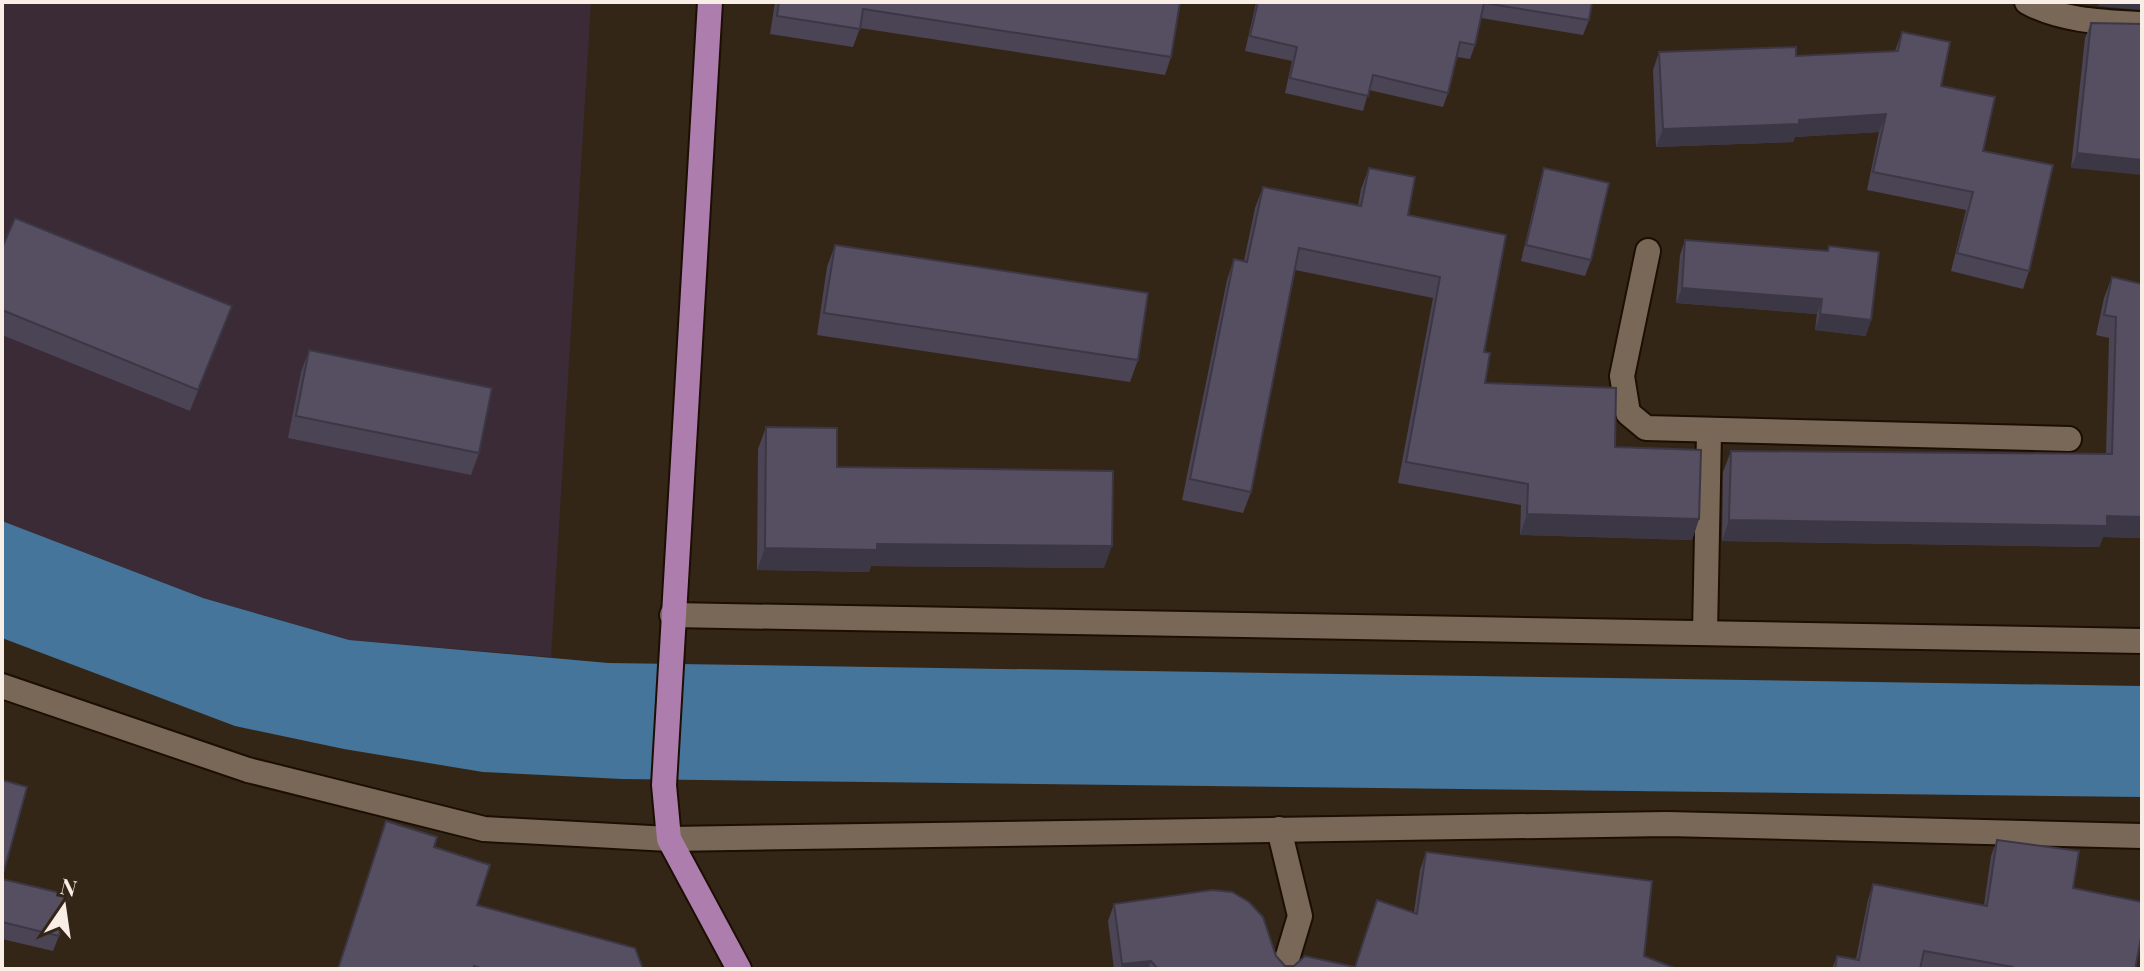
<svg xmlns="http://www.w3.org/2000/svg" width="2144" height="971" font-family="'Playfair Display',serif">
	<style>
		.industrial { fill: #3a2b36 }
		.water { fill: #45759b }
		.lines { fill: none; stroke-linecap: round; stroke-linejoin: round }
		.minor-casing { stroke: #1b0e03; stroke-width: 28 }
		.major-casing { stroke: #1b0e03; stroke-width: 28 }
		.minor { stroke: #796857; stroke-width: 24 }
		.major { stroke: #ad7ead; stroke-width: 24 }
		.wall { fill: #4a4454 }
		.shaded-wall { fill: #3c3745 }
		.building { fill: #564f62; stroke: #3c3745; stroke-width: 2 }
	</style>
	<rect width="100%" height="100%" fill="#342617"/>
	<path class="industrial" d="M2,2H591L551,657L349,640L203,598L2,521Z"/>
	<path class="water" d="M2,521L203,598L349,640L608,663L2142,686V797L622,779L483,772L344,749L235,726L2,638Z"/>
	<g class="lines">
		<defs>
			<g id="minor">
				<path d="M2027,2C2061,21 2104,22 2142,24"/>
				<path d="M1648,251L1622,376L1628,413L1646,428L2069,439"/>
				<path d="M672,615L2142,641"/>
				<path d="M1705,633L1709,432"/>
				<path d="M2,686L248,770L484,829L669,839L1667,824L2142,836"/>
				<path d="M1279,829L1300,916L1284,969"/>
			</g>
			<path id="major" d="M710,2L664,785L669,839L739,969"/>
		</defs>
		<use href="#minor" class="minor-casing"/>
		<use href="#major" class="major-casing"/>
		<use href="#minor" class="minor"/>
		<use href="#major" class="major"/>
	</g>
	<g class="wall">
		<path d="M775,2H1180L1171,57L1165,75L860,28L853,47L770,34Z"/>
		<path d="M1249,2H1592L1589,20L1583,35L1481,18L1475,45L1470,59L1457,57L1448,93L1443,107L1369,90L1363,111L1285,93L1292,61L1245,51L1256,3Z"/>
		<path d="M2091,23L2142,24L2071,168L2085,38Z"/>
		<path d="M1902,32L1941,86L1983,151L2029,271L2023,289L1951,271L1966,210L1867,190L1879,132L1795,137L1793,142L1656,147L1653,70L1659,52L1796,56L1895,51Z"/>
		<path d="M1369,168L1408,215L1484,352L1485,383L1615,447L1699,519L1692,540L1520,535L1521,505L1398,483L1433,298L1295,270L1251,492L1243,513L1182,500L1227,280L1234,259L1244,261L1255,208L1263,187L1358,206L1361,189Z"/>
		<path d="M1544,168L1591,260L1585,276L1521,261L1539,184Z"/>
		<path d="M1685,240L1827,251L1829,246L1866,336L1815,330L1817,314L1676,303L1680,255Z"/>
		<path d="M835,245L1138,360L1130,382L817,335L827,267Z"/>
		<path d="M2,248L232,306L190,411L2,335Z"/>
		<path d="M2112,277L2142,284V538L2103,537L2099,547L1722,541L1723,472L1731,451L2106,454L2109,338L2096,335L2104,298Z"/>
		<path d="M309,350L479,453L471,475L288,438L301,372Z"/>
		<path d="M766,427L837,467L1104,568L871,566L869,572L757,570L758,449Z"/>
		<path d="M1997,840L2073,888L2135,969H1931L1921,967L1920,969H1832L1837,956L1856,959L1868,900L1873,884L1984,905L1991,856Z"/>
		<path d="M1426,852L1644,956L1677,969H1114L1108,921L1114,904L1276,956L1285,966L1354,967L1414,912L1420,870Z"/>
		<path d="M2,879L59,936L53,951L2,939Z"/>
	</g>
	<g class="shaded-wall">
		<path d="M2100,2H2142V10L2098,6Z"/>
		<path d="M1886,114L1879,132L1795,137L1793,142L1656,147L1663,129Z"/>
		<path d="M2077,153L2142,160V175L2071,168Z"/>
		<path d="M1682,288L1822,299L1817,314L1676,303Z"/>
		<path d="M232,306L224,328L190,411L198,390Z"/>
		<path d="M1820,314L1871,320L1866,336L1815,330Z"/>
		<path d="M1527,514L1699,519L1692,540L1520,535Z"/>
		<path d="M2107,516L2142,517V538L2103,537L2099,547L1722,541L1729,520Z"/>
		<path d="M877,544L1112,546L1104,568L871,566L869,572L757,570L765,548Z"/>
		<path d="M1151,961L1148,969H1120L1122,964Z"/>
	</g>
	<g class="building">
		<path d="M779,2H1180L1171,57L863,9L860,29L777,16Z"/>
		<path d="M1258,2H1592L1589,20L1484,3L1475,45L1460,42L1448,93L1373,75L1368,96L1290,78L1297,47L1250,36Z"/>
		<path d="M2091,23L2142,24V160L2077,153Z"/>
		<path d="M1902,32L1950,42L1941,86L1995,97L1983,151L2053,165L2029,271L1957,253L1973,192L1873,172L1886,114L1799,120V124L1663,129L1659,52L1796,47V56L1898,51Z"/>
		<path d="M1369,168L1415,177L1408,215L1506,235L1484,352L1490,353L1485,383L1616,388L1615,447L1701,450L1699,519L1527,514L1528,484L1406,462L1440,277L1299,248L1251,492L1190,479L1234,259L1247,262L1263,187L1361,206Z"/>
		<path d="M1544,168L1609,183L1591,260L1526,245Z"/>
		<path d="M15,218L232,306L198,390L2,310V248Z"/>
		<path d="M1685,240L1828,251L1829,246L1879,252L1871,320L1820,314L1822,299L1682,288Z"/>
		<path d="M835,245L1148,293L1138,360L824,313Z"/>
		<path d="M2112,277L2142,284V517L2107,516V526L1729,520L1731,451L2112,454L2116,317L2104,315Z"/>
		<path d="M309,350L492,388L479,453L296,416Z"/>
		<path d="M766,427L837,428V467L1113,471L1112,546L877,544V550L765,548Z"/>
		<path d="M2,780L27,787L4,871H2Z"/>
		<path d="M386,821L437,837L434,847L490,865L477,905L635,948L643,969H483L474,966L473,969H338Z"/>
		<path d="M1997,840L2079,851L2073,888L2142,902V933L2135,969H2012L2013,967L1924,951L1920,969H1835L1837,956L1859,960L1873,884L1987,906Z"/>
		<path d="M1426,852L1652,881L1644,956L1677,969H1158L1151,961L1122,964L1114,904L1212,890L1232,892L1249,902L1263,917L1276,956L1285,966H1294L1305,956L1355,967L1377,900L1417,914Z"/>
		<path d="M2,879L69,895L59,936L2,922Z"/>
	</g>
	<rect width="2144" height="971" fill="none" stroke="#f8eee5" stroke-width="8"/>
	<g transform="translate(64 907) rotate(13)" stroke="#342617" stroke-width="6" paint-order="stroke">
	<path d="M0-6L14 30L0 20L-14 30Z" fill="#f8eee5"/>
	<text y="-12" font-size="22" font-weight="bold" text-anchor="middle" fill="#f8eee5">N</text>
	</g>
</svg>
